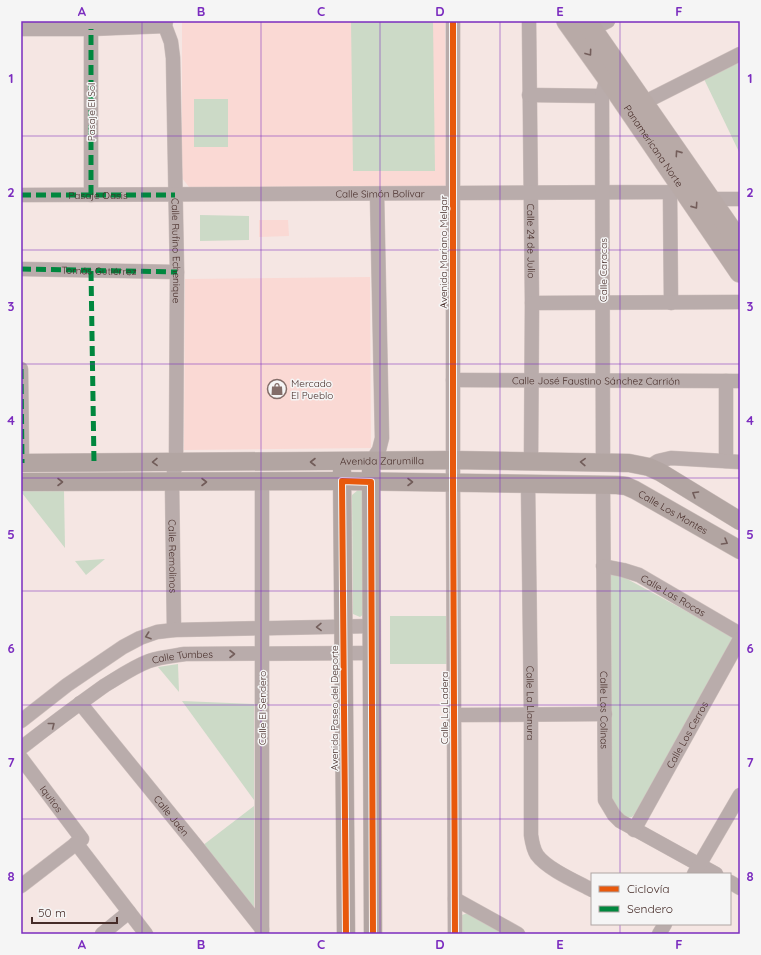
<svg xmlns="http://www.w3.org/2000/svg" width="761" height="955" font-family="Quicksand,sans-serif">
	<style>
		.built { fill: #fad9d4 }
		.green { fill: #ccdac7 }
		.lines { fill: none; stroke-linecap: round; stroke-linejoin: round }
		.minor-casing { stroke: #d0c2bf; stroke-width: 15 }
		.major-casing { stroke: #d0c2bf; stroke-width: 19 }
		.highway-casing { stroke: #d0c2bf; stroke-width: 22 }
		.minor { stroke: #b9acab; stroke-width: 14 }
		.major { stroke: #b2a5a2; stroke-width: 18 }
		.highway { stroke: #b8aaa7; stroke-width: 21 }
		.quiet { stroke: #00873e; stroke-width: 5; stroke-dasharray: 10 5; stroke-linecap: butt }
		.cycleway-casing { stroke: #f5f5f5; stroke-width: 8 }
		.cycleway { stroke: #e8590c; stroke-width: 6 }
		.oneway { stroke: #745e5b }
		.oneway2 { stroke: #715c59 }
		.oneway3 { stroke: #745f5c }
		.grid { fill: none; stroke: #7b2cbf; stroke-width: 1; stroke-opacity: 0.55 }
		.labels { text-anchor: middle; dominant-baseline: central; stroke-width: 3; stroke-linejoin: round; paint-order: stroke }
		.street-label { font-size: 10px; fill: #462c28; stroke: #f5f5f5 }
		.poi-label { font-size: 10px; fill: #462c28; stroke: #f5f5f5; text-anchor: start }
		.neatline { fill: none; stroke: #7b2cbf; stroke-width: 1.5 }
		.grid-label { font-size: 13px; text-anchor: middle; font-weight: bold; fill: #7b2cbf }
	</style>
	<rect width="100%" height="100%" fill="#f5e6e3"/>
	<g class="built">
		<path d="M182,21H445L446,187H189L182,178Z"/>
		<path d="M259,220H288L289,236L259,237Z"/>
		<path d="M370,277L371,448L184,450L185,279Z"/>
	</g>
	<g class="green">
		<path d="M351,21H433L435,171H353Z"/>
		<path d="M740,60V154L704,79Z"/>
		<rect x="194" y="99" width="34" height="48"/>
		<path d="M200,215L249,216V240L200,241Z"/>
		<path d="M24,490L64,491L65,548L22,493Z"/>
		<path d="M358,490L364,492V614L360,617L353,614L352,495Z"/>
		<path d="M105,559L86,575L75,561Z"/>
		<path d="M611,574H618L734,637L641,807L632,817L626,818L621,815L610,797Z"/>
		<rect x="390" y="616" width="58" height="48"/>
		<path d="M178,664L179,692L158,667Z"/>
		<path d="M182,701L254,704V800Z"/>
		<path d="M254,806V919L198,849Z"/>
		<path d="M468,913L505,934H462V915Z"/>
	</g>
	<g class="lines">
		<defs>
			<g id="minor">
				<path id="s1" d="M166,21L165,26L171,42L173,58L177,272L176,462L172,482L174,630"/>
				<path d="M453,21V482L455,934"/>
				<path id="s2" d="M529,21L532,303L531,461"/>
				<path d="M21,29H91L165,26"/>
				<path d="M592,29L608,21"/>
				<path d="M529,95L602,96"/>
				<path d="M643,103L740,54"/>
				<path d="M670,192L671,303"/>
				<path id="s3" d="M21,195L670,192L680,185"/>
				<path d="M91,195V29"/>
				<path d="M709,199H740"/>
				<path d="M21,269L177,272"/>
				<path d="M532,303L740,302"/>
				<path d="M21,369L22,463"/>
				<path id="s4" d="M453,380L740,381"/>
				<path d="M726,461V381"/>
				<path d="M371,462L379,450L382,438L377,194"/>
				<path d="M603,463L602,96L607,77"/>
				<path d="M649,467L658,461L671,458L740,462"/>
				<path id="s5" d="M528,483L531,714V835C532,842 533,849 537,855C547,869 577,882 592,890"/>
				<path id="s6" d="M603,484L605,800L614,815L620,821L716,874"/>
				<path id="s7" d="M603,566L623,570L639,575L740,634"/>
				<path id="s8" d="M80,703L198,848L262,929"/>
				<path d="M454,715L605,714"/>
				<path d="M21,721L67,685L123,647L140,638L157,632L174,630L372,626"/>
				<path id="s9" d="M21,748C48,727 76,706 104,686C119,677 133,667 149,661C161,657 173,656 185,654L372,653"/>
				<path id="s10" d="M21,758L82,839L21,886"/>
				<path id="s11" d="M634,830L740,639"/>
				<path d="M76,843L146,934"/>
				<path d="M694,874L740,795"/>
				<path d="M730,882L740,888"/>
				<path d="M455,899L518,934"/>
				<path d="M102,934L129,912"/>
				<path d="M262,934V482"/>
				<path d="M659,934L665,924"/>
			</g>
			<g id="major">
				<path id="s12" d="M21,463L453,460L629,463L649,467L660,472L740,521"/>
				<path d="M342,471L346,934"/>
				<path d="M371,471L373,934"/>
				<path id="s13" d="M21,482L342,481L617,485L626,486L635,490L740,550"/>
			</g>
			<g id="highway">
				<path id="s14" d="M567,21L607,77L740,272"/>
				<path d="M586,21L740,243"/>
			</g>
		</defs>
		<use href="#minor" class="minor-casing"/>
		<use href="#major" class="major-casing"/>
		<use href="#highway" class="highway-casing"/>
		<use href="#minor" class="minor"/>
		<use href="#major" class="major"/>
		<use href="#highway" class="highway"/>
		<g class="quiet">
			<path id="s15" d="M21,195H175"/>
			<path d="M91,195V29"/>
			<path id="s16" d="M21,269L177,272"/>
			<path d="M91,271L94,463"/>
			<path d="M21,369L22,463"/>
		</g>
		<defs>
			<g id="cycleway">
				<path d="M453,21V482L455,934"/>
				<path d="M346,934L342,481L371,482L373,934"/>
			</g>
		</defs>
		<use href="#cycleway" class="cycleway-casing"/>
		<use href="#cycleway" class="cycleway"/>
	</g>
	<defs><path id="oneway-chevron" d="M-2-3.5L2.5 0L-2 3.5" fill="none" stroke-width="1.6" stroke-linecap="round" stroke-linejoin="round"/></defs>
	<g class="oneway">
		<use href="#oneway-chevron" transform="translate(589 53) rotate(54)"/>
		<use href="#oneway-chevron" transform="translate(678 153) rotate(-125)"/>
		<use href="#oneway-chevron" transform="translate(695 206) rotate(55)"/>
	</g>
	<g class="oneway2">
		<use href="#oneway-chevron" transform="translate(155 462) rotate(179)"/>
		<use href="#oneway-chevron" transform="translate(313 462) rotate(-180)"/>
		<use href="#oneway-chevron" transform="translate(583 462) rotate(-178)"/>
		<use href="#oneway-chevron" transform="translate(60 482)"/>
		<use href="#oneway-chevron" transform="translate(204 482)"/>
		<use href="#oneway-chevron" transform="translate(410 482)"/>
		<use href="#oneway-chevron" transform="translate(695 494) rotate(-149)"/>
		<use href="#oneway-chevron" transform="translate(725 542) rotate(30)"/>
	</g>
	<g class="oneway3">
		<use href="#oneway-chevron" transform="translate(319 627) rotate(179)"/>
		<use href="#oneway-chevron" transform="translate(148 636) rotate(161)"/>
		<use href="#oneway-chevron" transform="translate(232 654)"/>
		<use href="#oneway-chevron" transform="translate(52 725) rotate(-38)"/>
	</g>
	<path class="grid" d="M142,21V934M261,21V934M380,21V934M500,21V934M620,21V874M21,136H740M21,250H740M21,364H740M21,478H740M21,591H740M21,705H740M21,819H740M620,924V934"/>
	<defs>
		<symbol id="shop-ring" viewBox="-11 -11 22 22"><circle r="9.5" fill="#f5f5f5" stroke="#836d69" stroke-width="1.5"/><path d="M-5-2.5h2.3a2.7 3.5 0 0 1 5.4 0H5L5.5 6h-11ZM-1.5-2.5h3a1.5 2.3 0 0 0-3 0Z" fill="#836d69"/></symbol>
	</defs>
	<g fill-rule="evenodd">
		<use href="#shop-ring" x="266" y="378" width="22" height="22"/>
	</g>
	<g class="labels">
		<g class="street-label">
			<text transform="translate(91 112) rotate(-90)">Pasaje El Sol</text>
			<text stroke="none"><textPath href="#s14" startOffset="152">Panamericana Norte</textPath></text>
			<text stroke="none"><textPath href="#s3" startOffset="359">Calle Simón Bolívar</textPath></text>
			<text stroke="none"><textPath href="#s15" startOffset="77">Pasaje Oasis</textPath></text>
			<text stroke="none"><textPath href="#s2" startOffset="220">Calle 24 de Julio</textPath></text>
			<text stroke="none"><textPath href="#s1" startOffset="231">Calle Rufino Echenique</textPath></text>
			<text transform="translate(443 252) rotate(-90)">Avenida Mariano Melgar</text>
			<text transform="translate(603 270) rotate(-90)">Calle Caracas</text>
			<text stroke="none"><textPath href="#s16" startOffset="78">Tomás Gutiérrez</textPath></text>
			<text stroke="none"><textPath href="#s4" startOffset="143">Calle José Faustino Sánchez Carrión</textPath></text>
			<text stroke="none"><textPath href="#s12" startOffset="361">Avenida Zarumilla</textPath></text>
			<text stroke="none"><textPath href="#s13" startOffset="659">Calle Los Montes</textPath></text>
			<text stroke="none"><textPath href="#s1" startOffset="537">Calle Remolinos</textPath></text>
			<text stroke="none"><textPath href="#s7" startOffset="77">Calle Las Rocas</textPath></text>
			<text stroke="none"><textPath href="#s9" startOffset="189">Calle Tumbes</textPath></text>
			<text stroke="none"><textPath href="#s5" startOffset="220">Calle La Llanura</textPath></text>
			<text transform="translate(262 708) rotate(-90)">Calle El Sendero</text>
			<text transform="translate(334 708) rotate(-90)">Avenida Paseo del Deporte</text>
			<text transform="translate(444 708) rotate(-90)">Calle La Ladera</text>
			<text stroke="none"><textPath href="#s6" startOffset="226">Calle Las Colinas</textPath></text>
			<text stroke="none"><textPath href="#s11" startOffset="109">Calle Los Cerros</textPath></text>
			<text stroke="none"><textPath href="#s10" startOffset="51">Iquitos</textPath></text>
			<text stroke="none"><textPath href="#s8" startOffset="145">Calle Jaén</textPath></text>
		</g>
		<g class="poi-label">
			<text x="291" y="383">Mercado<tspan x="291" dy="12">El Pueblo</tspan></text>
		</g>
	</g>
	<rect width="761" height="955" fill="none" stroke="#f5f5f5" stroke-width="44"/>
	<rect x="591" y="873" width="140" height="52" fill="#f5f5f5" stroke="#afa5a3"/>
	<rect x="599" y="886" width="20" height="6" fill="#e8590c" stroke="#afa5a3"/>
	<text x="627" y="893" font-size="12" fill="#462c28">Ciclovía</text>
	<rect x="599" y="906" width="20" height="6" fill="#00873e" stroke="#afa5a3"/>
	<text x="627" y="913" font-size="12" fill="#462c28">Sendero</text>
	<path d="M32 917v6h85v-6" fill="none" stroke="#462c28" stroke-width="2"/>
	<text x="38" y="917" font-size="12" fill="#462c28" stroke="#f5f5f5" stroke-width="3" paint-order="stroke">50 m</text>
	<rect x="22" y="22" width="717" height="911" class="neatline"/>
	<g class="grid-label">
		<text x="82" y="16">A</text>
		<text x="201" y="16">B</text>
		<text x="321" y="16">C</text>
		<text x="440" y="16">D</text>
		<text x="560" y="16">E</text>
		<text x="679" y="16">F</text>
		<text x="11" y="83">1</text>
		<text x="750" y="83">1</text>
		<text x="11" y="197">2</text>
		<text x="750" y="197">2</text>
		<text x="11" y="311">3</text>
		<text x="750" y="311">3</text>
		<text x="11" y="425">4</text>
		<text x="750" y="425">4</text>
		<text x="11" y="539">5</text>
		<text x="750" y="539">5</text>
		<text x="11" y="653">6</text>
		<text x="750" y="653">6</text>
		<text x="11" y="767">7</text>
		<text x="750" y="767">7</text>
		<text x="11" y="881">8</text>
		<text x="750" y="881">8</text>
		<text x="82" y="949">A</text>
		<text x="201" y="949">B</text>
		<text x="321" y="949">C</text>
		<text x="440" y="949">D</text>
		<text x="560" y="949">E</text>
		<text x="679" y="949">F</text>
	</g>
</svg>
